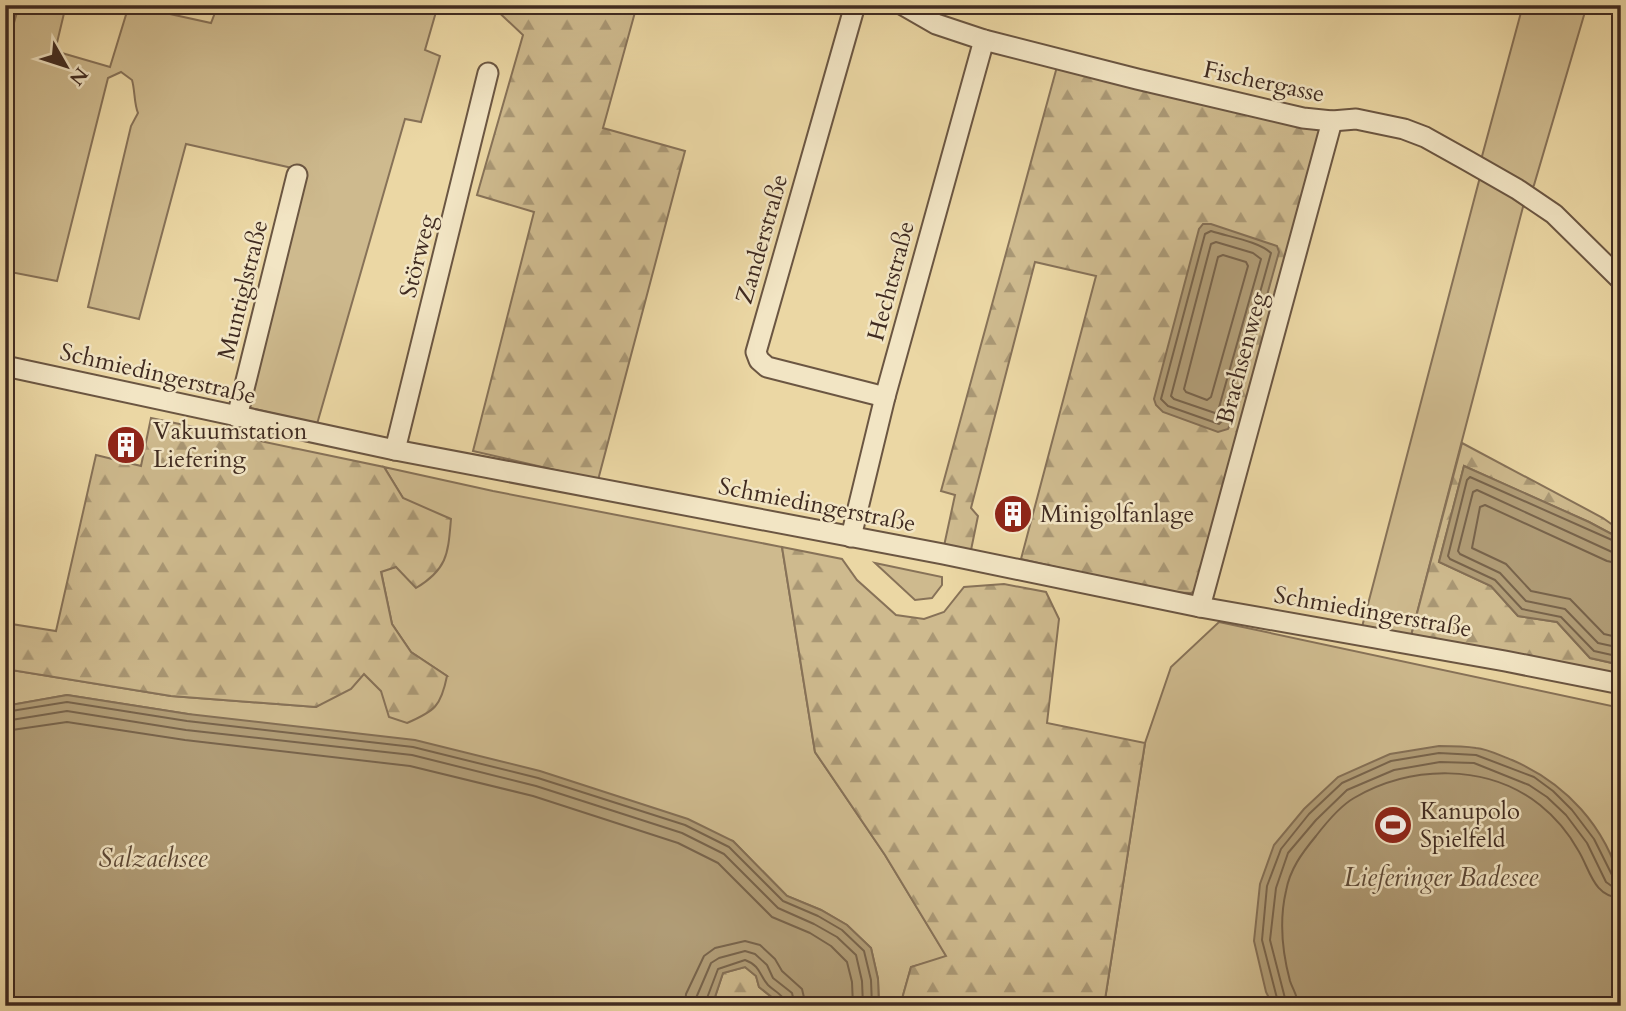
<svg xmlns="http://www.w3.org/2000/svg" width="1626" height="1011" font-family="Cardo,serif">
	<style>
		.green { fill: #ceba8e; stroke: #877258; stroke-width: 2 }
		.forest { fill: url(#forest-firs); stroke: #877258; stroke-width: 2 }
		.water { fill: #b19d77; stroke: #846f55; stroke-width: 2 }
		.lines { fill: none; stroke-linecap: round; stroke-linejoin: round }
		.shore { stroke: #78644c; stroke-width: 2 }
		.minor-casing { stroke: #6b5642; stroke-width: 23 }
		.minor { stroke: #f2e5c4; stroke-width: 19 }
		.labels { text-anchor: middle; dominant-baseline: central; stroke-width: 5; stroke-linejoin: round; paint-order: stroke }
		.street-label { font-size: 24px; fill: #402b21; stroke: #f2e5c4 }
		.poi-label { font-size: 24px; fill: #402b21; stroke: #f2e5c4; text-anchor: start }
		.water-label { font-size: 26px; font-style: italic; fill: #5c4836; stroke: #f2e5c4 }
	</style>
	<defs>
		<pattern id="forest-firs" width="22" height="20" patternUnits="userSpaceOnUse" patternTransform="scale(1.75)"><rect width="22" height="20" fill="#ceba8e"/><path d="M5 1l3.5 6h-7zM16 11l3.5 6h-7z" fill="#a99774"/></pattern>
	</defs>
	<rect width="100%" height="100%" fill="#ebd7a4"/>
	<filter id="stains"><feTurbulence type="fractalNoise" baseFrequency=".00286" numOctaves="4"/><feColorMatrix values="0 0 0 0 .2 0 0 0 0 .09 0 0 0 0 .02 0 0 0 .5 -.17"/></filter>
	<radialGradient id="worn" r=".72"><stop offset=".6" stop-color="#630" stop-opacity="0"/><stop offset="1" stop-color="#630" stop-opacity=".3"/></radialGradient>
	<g class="green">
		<path d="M19,5H66L55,51L110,67L129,5L211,23L218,5H438L425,50L440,56L421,122L405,119L317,424L243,406L301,170L186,144L139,319L88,307L131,126L138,113C134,104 135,90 132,80L121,72L108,78L57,281L5,271V55Z"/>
		<path d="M1523,5H1587L1534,185L1524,203L1411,636L1362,627L1480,177L1481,160Z"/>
		<path d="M384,467L493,491L782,547L815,752L885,855L947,957L911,967L900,1006H879L878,979L871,948L847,925L821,910L787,896L733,841L188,714L67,695L5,706V669L171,696L316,707L364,674L381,691L447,676L411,652L392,624L381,571L396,567L403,498Z"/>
		<path d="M875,563L942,577V585L932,598L915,600Z"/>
		<path d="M1219,622L1621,708V1006H1104L1145,743L1171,667Z"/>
	</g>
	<g class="forest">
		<path d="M491,5H637L603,128L685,151L598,480L473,451L534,212L477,195L523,35Z"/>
		<path d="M1058,63L1322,126L1199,588L1191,593L1165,592L1021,559L1096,276L1035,262L971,508L978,516L971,550L944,546L955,495L941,491Z"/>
		<path d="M151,418L384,467L403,498L451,519C448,553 448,569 416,588L396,567L381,572L392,624L411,652L447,676C441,706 435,711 407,723L389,717L381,691L364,674L351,689L316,707L171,696L5,669V623L56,631L96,455L141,466Z"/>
		<path d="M1462,443L1603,518L1621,531V539L1589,522L1464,466L1439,562L1491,586L1518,616L1557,622L1590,658L1621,665V679L1411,636Z"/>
		<path d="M782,547L842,559L857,580L896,615L924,619L944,612L964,587L1004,584L1046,592L1059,619L1047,723L1145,743L1104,1006H900L911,967L946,956L885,855L815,752Z"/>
		<path d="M745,967L756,976L759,987L783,1006H712L723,973Z"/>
	</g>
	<g class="water">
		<path d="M1203,224H1211L1277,246L1279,252L1232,421L1228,429L1218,432L1163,412L1156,405L1154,399L1199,229Z"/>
		<path d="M1464,466L1589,522L1621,539V665L1590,658L1557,622L1518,616L1491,586L1439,562Z"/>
		<path d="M67,695L188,714L415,740L540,771L688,819L733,841L787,896L821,910L847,925L871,948L878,979L879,1006H783L759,987L756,976L745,967L723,973L712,1006H5V706Z"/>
		<path d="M1439,746C1451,746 1464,746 1476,748C1488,749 1501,756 1512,760C1566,783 1606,827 1621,884V1006H1273L1266,992L1254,941L1260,884L1274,845L1304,809L1338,777L1390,754Z"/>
	</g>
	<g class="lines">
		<g class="shore">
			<path d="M1211,231C1229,237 1258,241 1271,253L1225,418L1219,424L1168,406L1161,399L1205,234Z"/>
			<path d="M1216,242L1253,253L1261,259L1218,411L1215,413L1174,399L1171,396L1211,244Z"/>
			<path d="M1223,255L1246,262L1248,266L1211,397L1207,400L1186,392L1184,389L1218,257Z"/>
			<path d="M1621,544L1470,477L1467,480L1448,556L1450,559L1495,580L1522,609L1561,617L1594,651L1621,657"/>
			<path d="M1621,553L1612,552L1477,490L1473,492L1458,551L1460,554L1500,573L1526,601L1565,609L1598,643L1621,648"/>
			<path d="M1621,564L1607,561L1485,505L1480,507L1472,548L1506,564L1531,591L1570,599L1604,634L1621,638"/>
			<path d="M5,712L67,702L187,721L413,747L538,778L685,825L729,847L783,901L818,916L842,930L864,951L871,980L872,1006"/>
			<path d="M5,721L67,711L186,730L412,755L536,786L682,833L724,854L778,908L814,924L837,937L856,955L862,981L863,1006"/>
			<path d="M5,731L67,722L185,740L410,766L533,796L678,843L718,863L772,917L810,933L831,946L847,962L852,982L853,1006"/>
			<path d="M685,1006L686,994L704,956L715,948L745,941L760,945L775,959L782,971L802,989L806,1006"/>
			<path d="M695,1006L696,998L711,963L719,958L745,951L755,954L767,965L773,978L792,993L795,1006"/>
			<path d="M704,1006L718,969L745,960C761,966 759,975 768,985C775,992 785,995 786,1006"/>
			<path d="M1279,1006L1262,940L1267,886L1281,849L1309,814L1342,783L1391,761L1439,753L1476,755L1534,777L1553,791L1572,810L1594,839L1612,875L1621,879"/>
			<path d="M1287,1006L1270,940L1276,888L1288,853L1316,820L1347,790L1394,770L1440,762L1474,763L1529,785L1547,797L1566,815L1587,843L1606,882L1613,887L1621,888"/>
			<path d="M1298,1006C1298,996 1293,990 1290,981C1282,951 1279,921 1286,891C1290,869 1302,853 1316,836C1326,823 1340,806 1354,798C1411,765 1487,763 1540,805C1555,817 1569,834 1578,850C1590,869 1593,897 1621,898"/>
		</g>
		<defs>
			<g id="minor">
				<path d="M855,5L756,352L759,360L767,367L885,397"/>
				<path d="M903,5L936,24L984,40L1137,79L1303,118L1332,121L1356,119L1404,129L1425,137L1468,161L1517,189L1554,214L1621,280"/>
				<path d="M5,366L395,450L943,554L1200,607L1505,661L1621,684"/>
				<path d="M237,417L297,175"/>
				<path d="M395,450L488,73"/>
				<path d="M851,537L885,397L984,40"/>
				<path d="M1200,607L1332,121"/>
			</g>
		</defs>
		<use href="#minor" class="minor-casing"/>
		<use href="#minor" class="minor"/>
	</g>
	<defs>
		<symbol id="building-disc" viewBox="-11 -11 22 22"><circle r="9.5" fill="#8f2418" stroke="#f2e5c4"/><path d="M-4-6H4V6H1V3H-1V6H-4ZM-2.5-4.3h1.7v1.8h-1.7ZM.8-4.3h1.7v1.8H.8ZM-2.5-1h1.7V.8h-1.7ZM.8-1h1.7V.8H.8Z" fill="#fff"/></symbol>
		<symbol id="stadium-disc" viewBox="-11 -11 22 22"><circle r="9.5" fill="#8f2418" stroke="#f2e5c4"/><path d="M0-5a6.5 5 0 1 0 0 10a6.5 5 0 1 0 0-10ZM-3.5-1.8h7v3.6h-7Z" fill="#fff"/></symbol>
	</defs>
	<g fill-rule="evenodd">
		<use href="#building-disc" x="104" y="423" width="44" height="44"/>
		<use href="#building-disc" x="991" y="492" width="44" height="44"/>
		<use href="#stadium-disc" x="1371" y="803" width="44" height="44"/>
	</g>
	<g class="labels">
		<g class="street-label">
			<text transform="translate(1264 82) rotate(12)">Fischergasse</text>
			<text transform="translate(762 239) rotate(-74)">Zanderstraße</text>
			<text transform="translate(418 256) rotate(-76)">Störweg</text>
			<text transform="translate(891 281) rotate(-75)">Hechtstraße</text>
			<text transform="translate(243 290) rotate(-76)">Muntiglstraße</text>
			<text transform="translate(1242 358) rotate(-75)">Brachsenweg</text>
			<text transform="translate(158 374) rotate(13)">Schmiedingerstraße</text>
			<text transform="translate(817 505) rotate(11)">Schmiedingerstraße</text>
			<text transform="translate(1373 612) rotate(10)">Schmiedingerstraße</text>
		</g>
		<g class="poi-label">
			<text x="153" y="431">Vakuumstation<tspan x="153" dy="28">Liefering</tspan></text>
			<text x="1040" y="514">Minigolfanlage</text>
			<text x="1420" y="811">Kanupolo<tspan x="1420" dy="28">Spielfeld</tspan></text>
		</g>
		<g class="water-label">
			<text x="153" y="858">Salzachsee</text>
			<text x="1441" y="877">Lieferinger Badesee</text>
		</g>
	</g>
	<rect width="1626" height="1011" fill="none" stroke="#ebd7a4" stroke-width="28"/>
	<rect x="7" y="7" width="1612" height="997" fill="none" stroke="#402b21" stroke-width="3.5"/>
	<rect x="14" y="14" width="1598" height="983" fill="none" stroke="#402b21" stroke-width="2"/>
	<g transform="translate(66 66) rotate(129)" stroke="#f2e5c4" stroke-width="5" paint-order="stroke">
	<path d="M0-5L12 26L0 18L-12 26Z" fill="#402b21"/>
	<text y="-10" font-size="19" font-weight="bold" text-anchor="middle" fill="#402b21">N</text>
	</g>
	<rect width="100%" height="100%" filter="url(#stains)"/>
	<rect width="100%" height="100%" fill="url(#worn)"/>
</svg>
